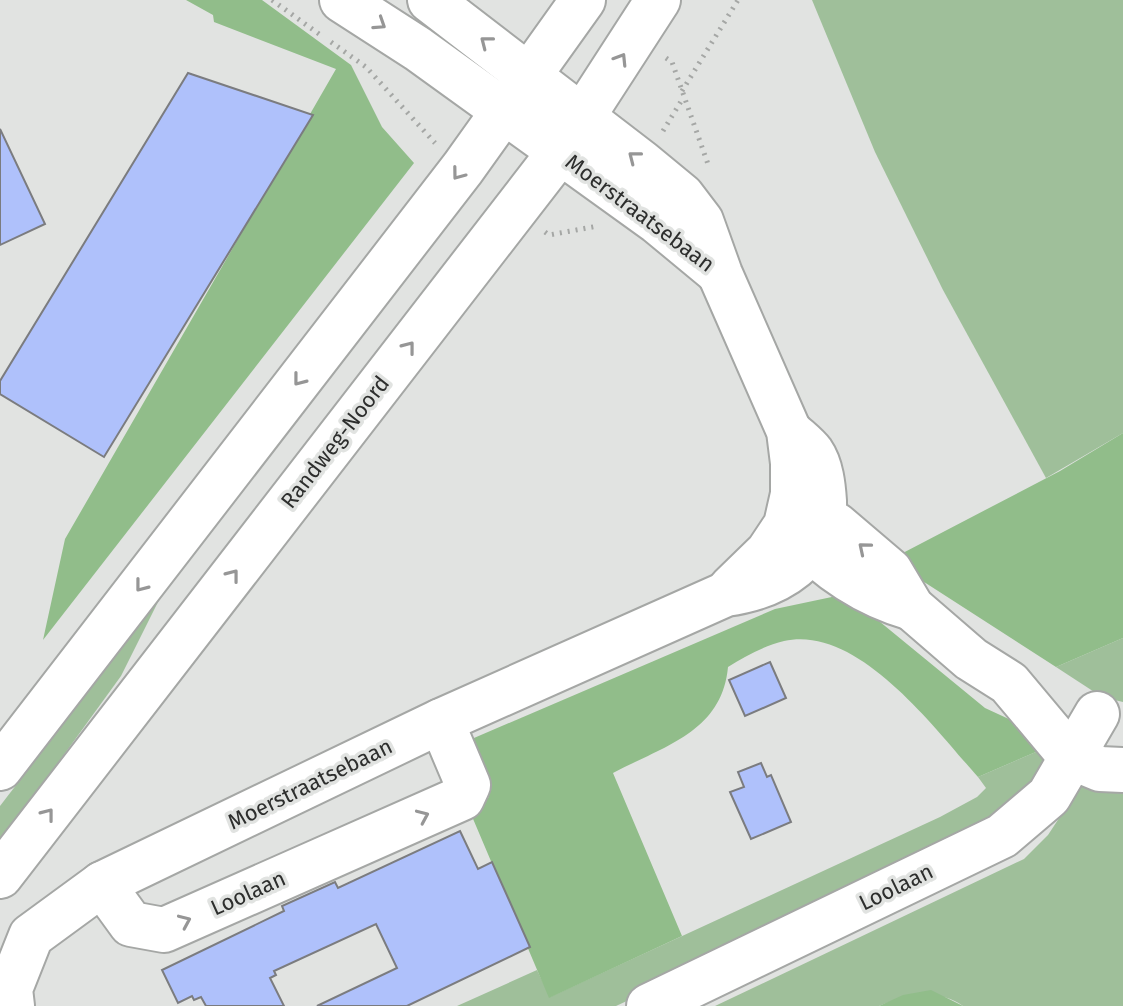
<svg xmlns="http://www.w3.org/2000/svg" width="1123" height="1006" font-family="'Fira Sans',sans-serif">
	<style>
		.green { fill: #9fbf9a }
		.forest { fill: #91bd8a }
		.building { fill: #afc1fb; stroke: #7b7c7f; stroke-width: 2 }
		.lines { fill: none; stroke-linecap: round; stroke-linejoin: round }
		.minor-casing { stroke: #a5a7a5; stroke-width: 48 }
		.major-casing { stroke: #a5a7a5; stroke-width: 48 }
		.path { stroke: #a5a7a5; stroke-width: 5; stroke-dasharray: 2 6; stroke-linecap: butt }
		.minor { stroke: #fff; stroke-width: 44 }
		.major { stroke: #fff; stroke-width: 44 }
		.oneway { stroke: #969696 }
		.labels { text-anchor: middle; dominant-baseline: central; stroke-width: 7; stroke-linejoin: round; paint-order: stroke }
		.street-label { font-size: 22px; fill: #2d2e2d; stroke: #e1e3e1 }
	</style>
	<rect width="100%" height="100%" fill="#e1e3e1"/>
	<g class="green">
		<path d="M812,0H1123V433L1046,478L943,290L875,152Z"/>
		<path d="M160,598L121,676L0,843V806Z"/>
		<path d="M1123,638V702L1102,697L1056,667Z"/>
		<path d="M1059,742L1016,809L956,849L616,1006H457L537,970L550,997L940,817L977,797L986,788L978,777Z"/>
		<path d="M1104,750L1123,753V1006H963C939,988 904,995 879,1006H715L1024,859L1048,835Z"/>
	</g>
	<g class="forest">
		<path d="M186,0H262L351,65L382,127L414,163L43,640L65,539L336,69L214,22L213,15Z"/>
		<path d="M1123,433V638L1056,667L921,580L899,555L1060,471Z"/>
		<path d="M846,594L985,708L1059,742L978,777C935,729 858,624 784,641C764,646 745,656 728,667C722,732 664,746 613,773L682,936L549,998L468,807L489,797L467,741L775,609Z"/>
		<path d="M931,990L963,1006H879L903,995Z"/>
	</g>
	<g class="building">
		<path d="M188,73L313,115L104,457L0,394V381Z"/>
		<path d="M0,129L45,224L0,245Z"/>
		<path d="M770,662L786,698L745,716L729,680Z"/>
		<path d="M761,763L767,777L771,775L791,822L751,839L730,792L744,787L738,772Z"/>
		<path d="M460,831L478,869L492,862L530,947L407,1006H317L397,968L376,924L274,971L276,975L270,978L284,1006H206L201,997L194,1000L192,996L178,1003L162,970L284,911L282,906L335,882L338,888Z"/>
	</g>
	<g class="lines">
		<defs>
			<g id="minor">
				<path d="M342,0L418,49L658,222L716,270"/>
				<path d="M430,0L642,163L682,196L701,221L720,274L789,431L793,463V494L786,525L768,552L731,588"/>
				<path d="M799,524L825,520L836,525L890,571L912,608L971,659L1009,683L1071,757L1100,769L1123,770"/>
				<path d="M792,531C825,567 865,595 912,608"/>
				<path d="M102,884L131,924L164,930L462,798L468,785L441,721"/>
				<path d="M12,1006L10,989L31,936L102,884L441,721L726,594C777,587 826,559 824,501C823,486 821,466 812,453C806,445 796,438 789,431"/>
				<path d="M649,1006L1002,836L1049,796L1097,714"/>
			</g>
			<g id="major">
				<path d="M0,768L463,168L583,0"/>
				<path d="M0,876L559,153L658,0"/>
			</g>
		</defs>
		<use href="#minor" class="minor-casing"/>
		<use href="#major" class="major-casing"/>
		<g class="path">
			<path d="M272,0L319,34"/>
			<path d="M331,42L366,67L435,143"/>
			<path d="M666,58L672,62L709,167"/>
			<path d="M682,91L738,0"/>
			<path d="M663,131L683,98"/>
			<path d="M545,232L549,235L598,226"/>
		</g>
		<use href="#minor" class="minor"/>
		<use href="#major" class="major"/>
	</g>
	<defs><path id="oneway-chevron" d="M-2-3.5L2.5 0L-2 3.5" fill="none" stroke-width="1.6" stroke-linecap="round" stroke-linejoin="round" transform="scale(2)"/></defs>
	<g class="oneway">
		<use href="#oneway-chevron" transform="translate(380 24) rotate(33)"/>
		<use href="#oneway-chevron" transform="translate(486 42) rotate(-142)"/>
		<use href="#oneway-chevron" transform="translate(621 59) rotate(-58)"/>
		<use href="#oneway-chevron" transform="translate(634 157) rotate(-142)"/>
		<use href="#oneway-chevron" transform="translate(458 174) rotate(127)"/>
		<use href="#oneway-chevron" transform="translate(409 347) rotate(-52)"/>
		<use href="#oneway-chevron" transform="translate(299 380) rotate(128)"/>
		<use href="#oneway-chevron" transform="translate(864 548) rotate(-140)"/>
		<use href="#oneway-chevron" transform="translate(233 575) rotate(-52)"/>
		<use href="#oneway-chevron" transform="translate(141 586) rotate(128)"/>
		<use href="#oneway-chevron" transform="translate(48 814) rotate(-52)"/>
		<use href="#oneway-chevron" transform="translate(423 816) rotate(-24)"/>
		<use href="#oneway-chevron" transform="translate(185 921) rotate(-24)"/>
	</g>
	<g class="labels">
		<g class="street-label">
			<text transform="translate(640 213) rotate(37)">Moerstraatsebaan</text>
			<text transform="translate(335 442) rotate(-52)">Randweg-Noord</text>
			<text transform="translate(310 784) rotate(-26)">Moerstraatsebaan</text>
			<text transform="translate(896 887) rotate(-26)">Loolaan</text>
			<text transform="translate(248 893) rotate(-24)">Loolaan</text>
		</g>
	</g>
</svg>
